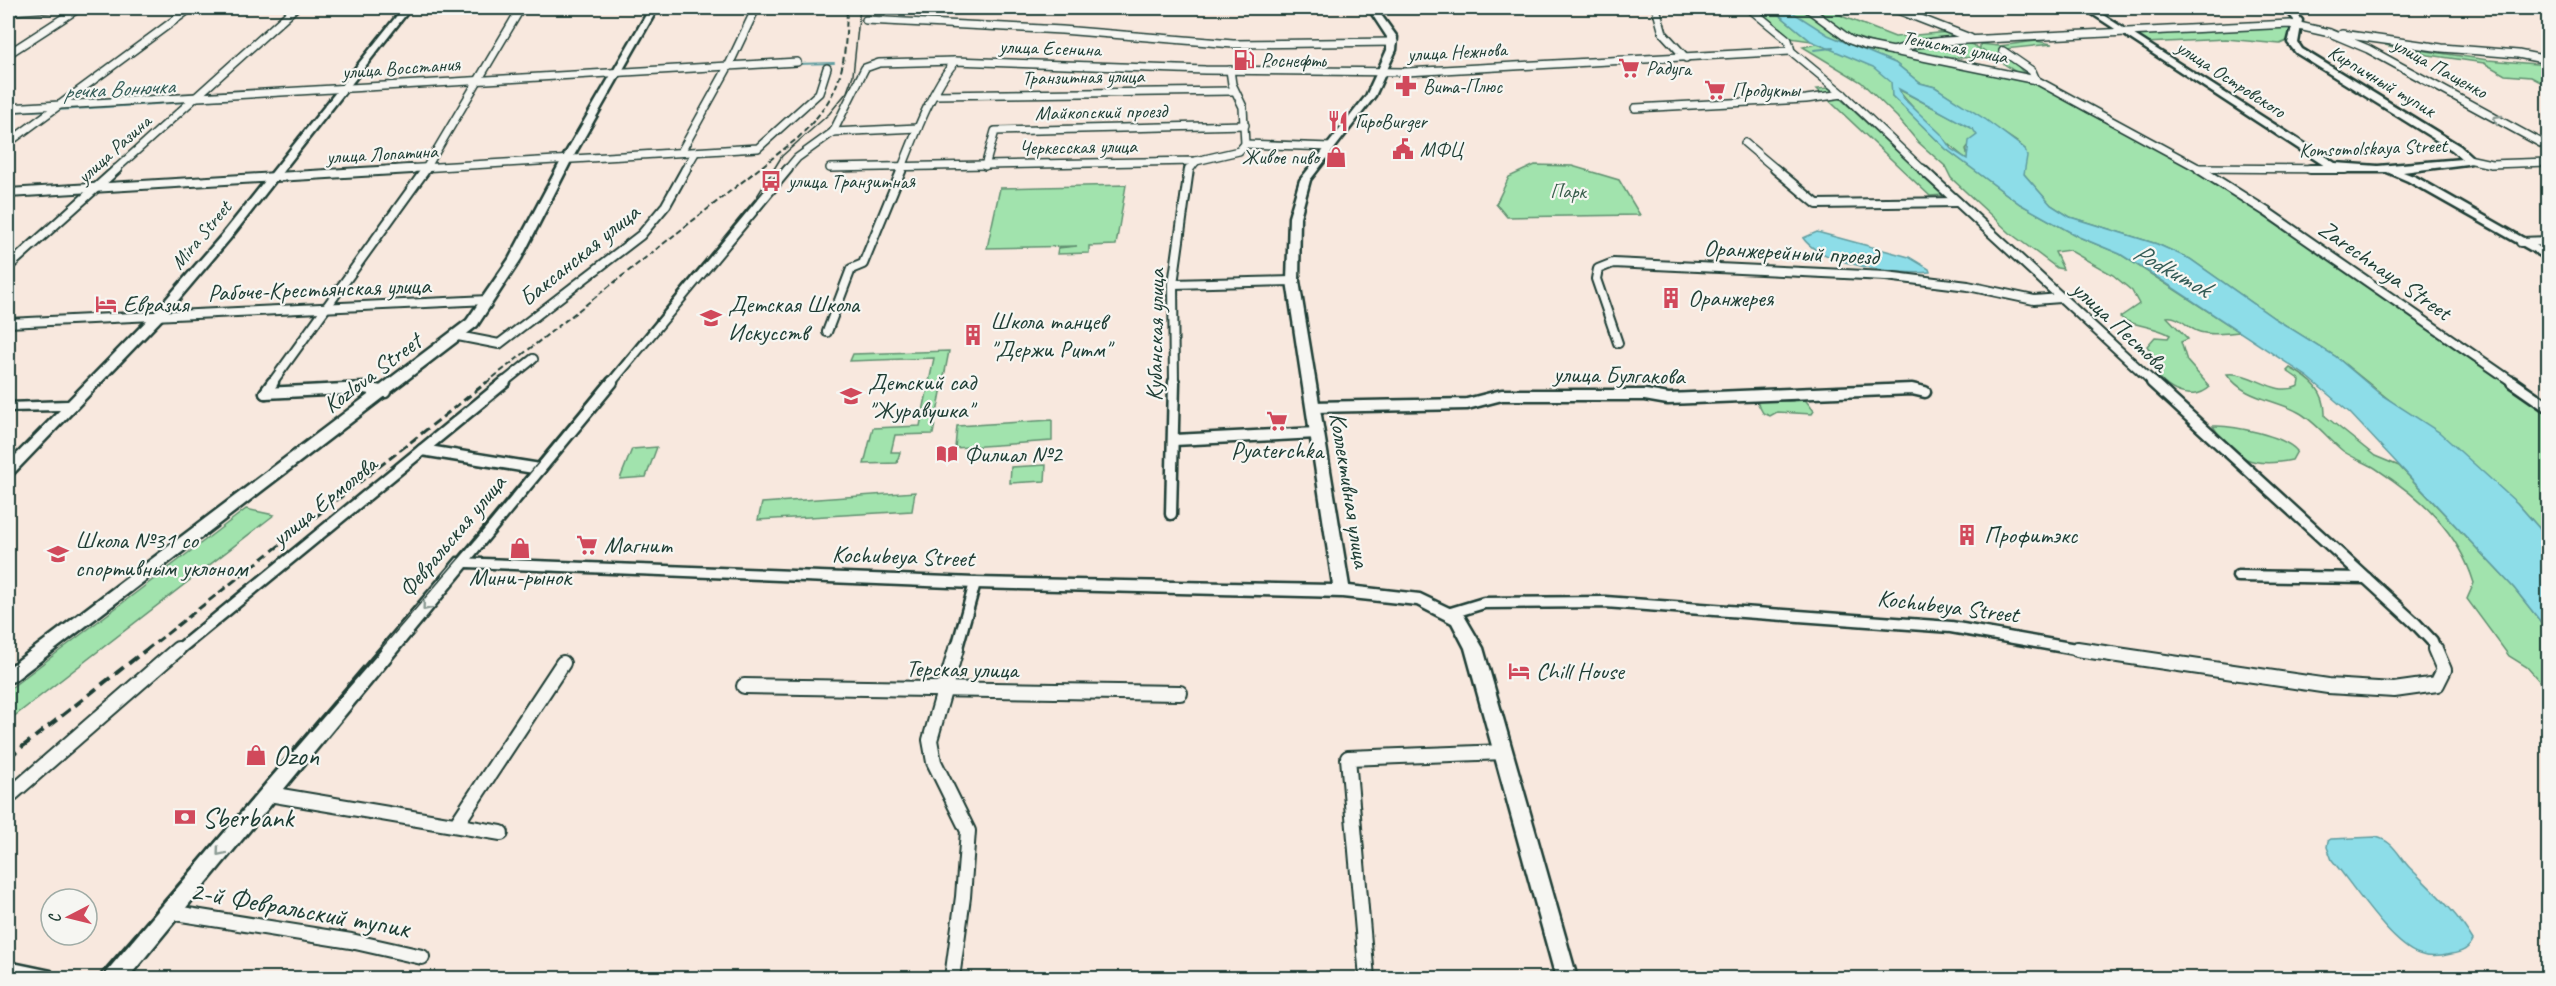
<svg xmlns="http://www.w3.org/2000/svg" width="2556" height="986" font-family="Caveat,sans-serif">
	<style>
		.green { fill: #a1e3ad; stroke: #609070; stroke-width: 1.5 }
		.water { fill: #8ddde8; stroke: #619da0; stroke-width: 1.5; fill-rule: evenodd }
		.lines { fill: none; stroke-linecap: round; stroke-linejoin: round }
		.stream { stroke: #619da0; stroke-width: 2 }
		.street-far3-casing { stroke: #1f3d34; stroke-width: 10 }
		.street-far2-casing { stroke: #1f3d34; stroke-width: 12 }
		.street-far1-casing { stroke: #1f3d34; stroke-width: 15 }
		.street-casing { stroke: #1f3d34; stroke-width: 18 }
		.secondary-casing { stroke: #1f3d34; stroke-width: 5 }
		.street-far3 { stroke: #f6f6f2; stroke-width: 7 }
		.street-far2 { stroke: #f6f6f2; stroke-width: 8 }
		.street-far1 { stroke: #f6f6f2; stroke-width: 10 }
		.street { stroke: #f6f6f2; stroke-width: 14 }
		.secondary { fill: #f6f6f2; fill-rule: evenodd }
		.tram-far1 { stroke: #1f3d34; stroke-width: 1.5 }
		.tram { stroke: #1f3d34; stroke-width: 2 }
		.rail-far2 { stroke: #1f3d34; stroke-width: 2; stroke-dasharray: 6 3; stroke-linecap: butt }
		.rail-far1 { stroke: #1f3d34; stroke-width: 3; stroke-dasharray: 9 4.5; stroke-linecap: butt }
		.rail { stroke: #1f3d34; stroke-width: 4; stroke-dasharray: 11 6; stroke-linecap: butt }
		.oneway { stroke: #8a9a93 }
		.labels { text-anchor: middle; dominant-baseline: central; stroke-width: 4.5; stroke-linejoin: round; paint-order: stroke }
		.far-street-label { font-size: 20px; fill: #1f3d34; stroke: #f6f6f2 }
		.far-poi-label { font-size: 20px; fill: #1f3d34; stroke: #f6f6f2; text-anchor: start }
		.far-park-label { font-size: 20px; fill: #395e4c; stroke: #f6f6f2 }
		.far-water-label { font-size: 22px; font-style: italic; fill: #355d58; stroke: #f6f6f2 }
		.street-label { font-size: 24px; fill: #1f3d34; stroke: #f6f6f2 }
		.poi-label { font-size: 24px; fill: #1f3d34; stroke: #f6f6f2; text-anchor: start }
		.water-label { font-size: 26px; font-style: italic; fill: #355d58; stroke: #f6f6f2 }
		.near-poi-label { font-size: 28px; fill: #1f3d34; stroke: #f6f6f2; text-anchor: start }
		.near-street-label { font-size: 28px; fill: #1f3d34; stroke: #f6f6f2 }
	</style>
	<rect width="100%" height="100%" fill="#f8e8de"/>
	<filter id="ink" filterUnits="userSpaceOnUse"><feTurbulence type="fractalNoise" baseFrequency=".0167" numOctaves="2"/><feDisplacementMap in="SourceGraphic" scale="12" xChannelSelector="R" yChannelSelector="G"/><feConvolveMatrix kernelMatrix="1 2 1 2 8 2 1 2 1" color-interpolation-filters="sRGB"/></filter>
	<g filter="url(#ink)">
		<g class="green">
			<path d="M1756,8H1771L1811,41L1790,38Z"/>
			<path d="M1786,8H1806L1847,40C1827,43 1802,18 1786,8Z"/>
			<path d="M1808,8H1829L1844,17L1895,37L1948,32L1965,37L1894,49L1845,34Z"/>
			<path d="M2290,26L2292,28L2289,40L2280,44L2226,39L2146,43L2136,35Z"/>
			<path d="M2036,41L2052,44L2004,49L2022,71L2031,76L2019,74L1982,49L1991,57L1952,58L1949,61L1900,51C1922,44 1961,35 1980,49V44L1999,46Z"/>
			<path d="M1844,43L2037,83L2088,113L2194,167L2270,216L2548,410V546L2539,528L2517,503L2335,356L2274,318L2190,259L2157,244L2070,217L2051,205L2024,174L2025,149L2017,142L1935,87L1920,83L1895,63Z"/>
			<path d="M1817,44C1836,51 1881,62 1891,81C1893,85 1892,92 1892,96L1946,149L2020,204L2079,237L2120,254L2240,332C2226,333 2210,336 2197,331C2187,327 2178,315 2167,317L2188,339L2181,342L2187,361L2210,387C2191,405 2156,387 2152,362L2157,361L2147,346L2155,337L2168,338L2170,335C2155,326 2130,326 2120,317L2139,304L2132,291L2113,275L2069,250L2055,252L2063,269L2057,268L2010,233L1951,178L1945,166L1918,142L1897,117L1861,82L1803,47Z"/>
			<path d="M2385,45L2488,60L2548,65V86L2531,77L2505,75L2484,63L2429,55Z"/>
			<path d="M1829,88L1944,195L1930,196L1817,89Z"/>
			<path d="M1898,89L1974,129L1977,135L1966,149L1968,159C1960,158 1903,98 1898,89Z"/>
			<path d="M1535,165L1572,166L1619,180L1640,215L1507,217L1496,204L1509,177Z"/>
			<path d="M1126,185L1116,245L1089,246V253L1057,254L1058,248L1077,246L987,248L1000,188Z"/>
			<path d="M949,351L933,434L895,435L891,452H900L897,463L864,464L873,428L920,426L934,358L850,361L853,354Z"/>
			<path d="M2290,368C2311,379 2326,391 2325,416L2375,456L2399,466L2514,588L2548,631V691L2527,667L2509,656L2467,599L2474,583C2458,531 2420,497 2375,468C2365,462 2353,458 2343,451C2328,439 2315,421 2298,412C2274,399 2244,399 2227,374C2254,371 2273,398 2299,386L2300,380L2287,371Z"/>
			<path d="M1803,397L1814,411L1812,414L1777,412L1770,416L1763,413L1757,402V399C1769,399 1780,402 1793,401L1794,398Z"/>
			<path d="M1052,420V441L955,448L957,426Z"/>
			<path d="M2213,426C2233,425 2285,436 2297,451L2292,460C2253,468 2234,460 2213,426Z"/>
			<path d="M657,447L646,477L620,479L632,449Z"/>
			<path d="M1046,465L1045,481L1010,483L1011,467Z"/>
			<path d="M915,492L912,511L758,520L762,503Z"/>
			<path d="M246,509L274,515L8,721V690Z"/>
		</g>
		<g class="water">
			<path d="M1771,8H1786L1828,35L1895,63L1920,83L1935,87L1985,119L2025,149L2027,156L2024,174L2051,205L2070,217L2157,244L2190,259L2274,318L2335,356L2380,394L2439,432L2517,503L2539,528L2548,546V631L2514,588L2350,413L2308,377L2158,278L2120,254L2079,237L2020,204L1946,149L1892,96L1891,82L1873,67L1811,41ZM1899,89L1973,129L1977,135L1969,141L1967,159L1951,149L1941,134L1903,98Z"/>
			<path d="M1817,232L1909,257L1929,269L1930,272C1901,276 1820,264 1803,238Z"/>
			<path d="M2376,837C2394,841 2399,857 2410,868C2434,892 2456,911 2473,940C2469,949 2460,953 2451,954C2440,957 2429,958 2419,954C2391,945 2352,884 2332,860L2327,847L2328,841L2331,839Z"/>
		</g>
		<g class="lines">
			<g class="stream">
				<path d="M1814,50L1833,48"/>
				<path d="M796,64L834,63"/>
				<path d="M195,101L232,99"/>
				<path d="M57,110L188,102"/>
				<path d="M8,112L51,110"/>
			</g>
			<defs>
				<g id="street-far3">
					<path d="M1656,8L1663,33L1686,58"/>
					<path d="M1749,8L1788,40L1791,51L1843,94L1923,170"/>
					<path d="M1807,8L1850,40L1864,45L2036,80L2202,170"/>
					<path d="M1893,8L1970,38"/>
					<path d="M8,11L54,8"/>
					<path d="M866,20L1062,30L1233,44L1394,42"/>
					<path d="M2342,34L2442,48L2518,54L2548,60"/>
					<path d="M1893,51L1916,44L1945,41L2290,24L2330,33L2368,49L2548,147"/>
					<path d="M2003,51L2032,71L2036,80"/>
					<path d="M8,54L79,8"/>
					<path d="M934,95L1233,91"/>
					<path d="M8,108L797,62"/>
					<path d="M1635,108L1806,99L1843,94"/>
					<path d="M833,132L865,68L879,63L955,61L1205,70L1406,72L1791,51"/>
					<path d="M8,143L191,8"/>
					<path d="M1745,143L1777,170"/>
					<path d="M1245,144L1331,147"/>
					<path d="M681,152L727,69L756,8"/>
					<path d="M2468,159L2491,164L2548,162"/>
					<path d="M985,166L995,131L1245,125"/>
					<path d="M830,168L1196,161L1239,151L1245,144L1243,107L1232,84L1230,70"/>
					<path d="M2198,168L2345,169"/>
					<path d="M115,170L295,8"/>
					<path d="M387,170L758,148L819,93L827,68"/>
					<path d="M425,170L521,8"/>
					<path d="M685,170L695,153"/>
					<path d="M787,170L797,158L833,132L918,128"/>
					<path d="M901,170C916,133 930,93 955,61"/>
					<path d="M1189,170L1196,161"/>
				</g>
				<g id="street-far2">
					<path d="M1775,169L1817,204L1957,202"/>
					<path d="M1922,169L2154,383"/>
					<path d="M2199,169L2267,212L2514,383"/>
					<path d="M2310,169H2345"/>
					<path d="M8,193L412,169"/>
					<path d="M2521,242L2548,241"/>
					<path d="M8,267L117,169"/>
					<path d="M1173,284L1293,281"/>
					<path d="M8,323L488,300"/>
					<path d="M827,332L851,269L863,264L902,169"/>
					<path d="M458,336L499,344L641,235L666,205L686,169"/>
					<path d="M1618,343L1596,279L1598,269L1613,263L1886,276L1968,286L2034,300L2061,298"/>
					<path d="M272,383L426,169"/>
					<path d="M503,383L533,359"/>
					<path d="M611,383L788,169"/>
					<path d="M1174,383L1173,284L1189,169"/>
				</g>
				<g id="street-far1">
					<path d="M2152,382L2415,623L2432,641L2436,651"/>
					<path d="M2512,382L2548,407"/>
					<path d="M265,393L273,382"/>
					<path d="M265,393L365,388L385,392"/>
					<path d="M1313,407L1467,404L1502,395H1645L1668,399L1912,389L1925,392"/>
					<path d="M1174,440L1317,433"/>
					<path d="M422,450L540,469"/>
					<path d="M1171,514L1174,382"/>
					<path d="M463,562L612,382"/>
					<path d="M2238,576L2366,578"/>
					<path d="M1451,613L1484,603L1605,602L1951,627L2087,651"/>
					<path d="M177,651L505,382"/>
					<path d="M956,651L975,583"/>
				</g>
				<g id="street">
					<path d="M2077,649L2328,686L2394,690L2437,684L2444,670L2435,649"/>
					<path d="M744,686L1180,693"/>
					<path d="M269,794L501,833"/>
					<path d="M8,797L178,649"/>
					<path d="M456,825L563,663"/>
					<path d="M169,912L351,941L422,957"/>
					<path d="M952,978L963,897L968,831L934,762L930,740L956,649"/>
					<path d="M1367,978L1348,758L1504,752"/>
				</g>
				<g id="secondary">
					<path d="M403,8H411L229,240L163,318L13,474L8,475V463L60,410L8,411V403L68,401L155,312L221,236Z"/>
					<path d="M650,8H658L572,159L521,259L477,326L14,681L8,683V668L467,320L509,259L562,159Z"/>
					<path d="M1368,8H1376L1397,37L1396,50L1375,96L1310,180L1300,217L1299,281L1349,586L1420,594L1464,615L1466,619L1483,648L1577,978H1556L1465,648L1452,623L1417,605L1342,597L975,588L467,567L128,978H105L107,971L457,558L975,578L1333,585L1287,281L1289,217L1300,180L1366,96L1387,50V37Z"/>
					<path d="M2083,8H2092L2335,163L2378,166L2462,159L2452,150L2296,53L2288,43L2294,20L2284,8H2292L2302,20L2298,43L2302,49L2460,146L2472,157L2471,163L2467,164L2403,172L2416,177L2548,252V260L2408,181L2387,172H2343L2328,168Z"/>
					<path d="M8,962L51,971L54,978H8Z"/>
				</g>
			</defs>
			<use href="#street-far3" class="street-far3-casing"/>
			<use href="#street-far2" class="street-far2-casing"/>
			<use href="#street-far1" class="street-far1-casing"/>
			<use href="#street" class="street-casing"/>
			<use href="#secondary" class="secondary-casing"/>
			<use href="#street-far3" class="street-far3"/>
			<use href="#street-far2" class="street-far2"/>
			<use href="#street-far1" class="street-far1"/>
			<use href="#street" class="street"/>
			<use href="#secondary" class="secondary"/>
			<path class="tram-far1" d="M379,651L474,541L756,198L782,156L829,114L847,92L853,75L860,8"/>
			<path class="tram" d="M97,978L381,649"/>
			<path class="rail-far2" d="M486,383L798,138C843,92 845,71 847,8"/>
			<path class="rail-far1" d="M145,651L487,382"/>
			<path class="rail" d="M8,758L147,649"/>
		</g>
		<defs><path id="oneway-chevron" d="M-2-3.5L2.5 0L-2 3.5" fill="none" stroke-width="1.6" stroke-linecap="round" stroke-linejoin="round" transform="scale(1.5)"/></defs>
		<g class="oneway">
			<use href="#oneway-chevron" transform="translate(2497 119) rotate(-151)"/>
			<use href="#oneway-chevron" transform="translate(426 607) rotate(130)"/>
			<use href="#oneway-chevron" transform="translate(220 852) rotate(130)"/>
		</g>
	</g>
	<defs>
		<symbol id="fuel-bare" viewBox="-9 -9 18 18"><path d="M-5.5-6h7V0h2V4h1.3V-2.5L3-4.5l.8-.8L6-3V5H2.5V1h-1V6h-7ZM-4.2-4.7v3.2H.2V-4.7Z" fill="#d1495b" stroke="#f6f6f2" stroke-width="2.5" paint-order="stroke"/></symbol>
		<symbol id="supermarket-bare" viewBox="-9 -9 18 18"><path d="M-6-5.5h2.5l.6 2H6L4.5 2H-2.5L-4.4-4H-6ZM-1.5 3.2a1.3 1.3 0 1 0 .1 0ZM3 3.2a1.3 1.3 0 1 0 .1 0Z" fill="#d1495b" stroke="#f6f6f2" stroke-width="2.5" paint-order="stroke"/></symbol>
		<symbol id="pharmacy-bare" viewBox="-9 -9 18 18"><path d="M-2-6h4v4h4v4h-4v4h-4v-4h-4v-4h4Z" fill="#d1495b" stroke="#f6f6f2" stroke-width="2.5" paint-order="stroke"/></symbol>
		<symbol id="restaurant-bare" viewBox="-9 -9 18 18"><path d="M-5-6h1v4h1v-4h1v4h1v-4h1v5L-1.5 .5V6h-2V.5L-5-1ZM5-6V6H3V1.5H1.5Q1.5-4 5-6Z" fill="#d1495b" stroke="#f6f6f2" stroke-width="2.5" paint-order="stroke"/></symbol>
		<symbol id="civic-bare" viewBox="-9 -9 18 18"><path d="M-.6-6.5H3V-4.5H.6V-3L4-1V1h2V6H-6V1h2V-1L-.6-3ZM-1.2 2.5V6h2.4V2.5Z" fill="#d1495b" stroke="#f6f6f2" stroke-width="2.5" paint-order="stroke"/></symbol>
		<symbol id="shop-bare" viewBox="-9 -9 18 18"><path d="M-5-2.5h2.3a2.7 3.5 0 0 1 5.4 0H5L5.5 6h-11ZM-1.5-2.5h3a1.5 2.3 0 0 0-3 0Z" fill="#d1495b" stroke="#f6f6f2" stroke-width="2.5" paint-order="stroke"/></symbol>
		<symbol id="bus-bare" viewBox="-9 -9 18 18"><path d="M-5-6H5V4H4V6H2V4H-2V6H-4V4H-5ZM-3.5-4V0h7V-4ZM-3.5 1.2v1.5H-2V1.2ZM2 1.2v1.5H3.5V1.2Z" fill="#d1495b" stroke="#f6f6f2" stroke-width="2.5" paint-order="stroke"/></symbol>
		<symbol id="building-bare" viewBox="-9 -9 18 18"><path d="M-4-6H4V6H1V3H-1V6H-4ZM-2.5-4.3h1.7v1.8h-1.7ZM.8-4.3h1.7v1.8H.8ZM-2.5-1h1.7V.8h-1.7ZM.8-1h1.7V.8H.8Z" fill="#d1495b" stroke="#f6f6f2" stroke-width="2.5" paint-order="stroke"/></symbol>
		<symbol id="hotel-bare" viewBox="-9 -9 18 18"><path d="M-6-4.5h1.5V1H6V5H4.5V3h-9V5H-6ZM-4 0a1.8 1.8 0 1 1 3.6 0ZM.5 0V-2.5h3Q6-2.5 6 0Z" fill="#d1495b" stroke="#f6f6f2" stroke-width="2.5" paint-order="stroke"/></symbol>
		<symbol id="school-bare" viewBox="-9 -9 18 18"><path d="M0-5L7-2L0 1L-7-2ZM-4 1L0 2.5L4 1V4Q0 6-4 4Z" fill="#d1495b" stroke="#f6f6f2" stroke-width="2.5" paint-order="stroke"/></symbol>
		<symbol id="library-bare" viewBox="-9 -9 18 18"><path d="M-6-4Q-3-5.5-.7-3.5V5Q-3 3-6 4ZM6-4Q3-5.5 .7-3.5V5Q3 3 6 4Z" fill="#d1495b" stroke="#f6f6f2" stroke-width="2.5" paint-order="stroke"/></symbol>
		<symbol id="bank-bare" viewBox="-9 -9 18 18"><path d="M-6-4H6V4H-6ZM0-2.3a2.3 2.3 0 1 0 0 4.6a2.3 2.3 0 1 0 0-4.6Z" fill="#d1495b" stroke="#f6f6f2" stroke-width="2.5" paint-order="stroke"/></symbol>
	</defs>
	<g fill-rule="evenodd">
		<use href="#fuel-bare" x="1229" y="45" width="30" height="30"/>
		<use href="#supermarket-bare" x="1614" y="53" width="30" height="30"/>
		<use href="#pharmacy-bare" x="1391" y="71" width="30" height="30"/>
		<use href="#supermarket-bare" x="1700" y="75" width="30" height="30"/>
		<use href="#restaurant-bare" x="1323" y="106" width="30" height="30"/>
		<use href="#civic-bare" x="1388" y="134" width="30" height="30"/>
		<use href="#shop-bare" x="1321" y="142" width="30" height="30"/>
		<use href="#bus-bare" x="756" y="166" width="30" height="30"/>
		<use href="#building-bare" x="1656" y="283" width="30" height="30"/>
		<use href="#hotel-bare" x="91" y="289" width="30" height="30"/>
		<use href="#school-bare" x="696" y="303" width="30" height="30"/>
		<use href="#building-bare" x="958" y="320" width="30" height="30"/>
		<use href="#school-bare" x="836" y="381" width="30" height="30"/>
		<use href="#supermarket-bare" x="1262" y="406" width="30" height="30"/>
		<use href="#library-bare" x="932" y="439" width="30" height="30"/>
		<use href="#building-bare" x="1952" y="520" width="30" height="30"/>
		<use href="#supermarket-bare" x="572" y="530" width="30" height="30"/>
		<use href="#shop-bare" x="505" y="533" width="30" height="30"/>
		<use href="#school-bare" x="43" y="539" width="30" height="30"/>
		<use href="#hotel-bare" x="1504" y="656" width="30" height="30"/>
		<use href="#shop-bare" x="241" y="740" width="30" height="30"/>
		<use href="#bank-bare" x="170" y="802" width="30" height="30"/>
	</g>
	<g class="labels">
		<g class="far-street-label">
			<text transform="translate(1955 47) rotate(11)">Тенистая улица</text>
			<text transform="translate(1050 48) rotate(2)">улица Есенина</text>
			<text transform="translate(1457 52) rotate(-3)">улица Нежнова</text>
			<text transform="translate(401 68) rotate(-4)">улица Восстания</text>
			<text transform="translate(2440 68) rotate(29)">улица Пащенко</text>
			<text transform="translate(1083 77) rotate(-1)">Транзитная улица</text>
			<text transform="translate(2231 79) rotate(33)">улица Островского</text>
			<text transform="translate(2382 81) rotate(31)">Кирпичный тупик</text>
			<text transform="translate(1101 112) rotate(-1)">Майкопский проезд</text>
			<text transform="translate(1078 147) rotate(-1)">Черкесская улица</text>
			<text transform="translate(2373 148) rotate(-2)">Komsomolskaya Street</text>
			<text transform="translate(114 149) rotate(-42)">улица Разина</text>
			<text transform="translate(382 154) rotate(-3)">улица Лопатина</text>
			<text transform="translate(201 235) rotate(-50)">Mira Street</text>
		</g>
		<g class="far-poi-label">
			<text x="1261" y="60">Роснефть</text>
			<text x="1646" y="68">Радуга</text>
			<text x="1423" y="86">Вита-Плюс</text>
			<text x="1732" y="90">Продукты</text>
			<text x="1355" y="121">ГироBurger</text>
			<text x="1420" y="149">МФЦ</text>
			<text x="1319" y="157" text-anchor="end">Живое пиво</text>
			<text x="788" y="181">улица Транзитная</text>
		</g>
		<g class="far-park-label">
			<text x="1568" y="191">Парк</text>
		</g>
		<g class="far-water-label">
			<text transform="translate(119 89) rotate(-3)">речка Вонючка</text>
		</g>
		<g class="street-label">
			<text transform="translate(1791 252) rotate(3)">Оранжерейный проезд</text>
			<text transform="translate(579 255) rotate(-39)">Баксанская улица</text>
			<text transform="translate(2385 270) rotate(35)">Zarechnaya Street</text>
			<text transform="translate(319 289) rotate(-2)">Рабоче-Крестьянская улица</text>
			<text transform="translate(2120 326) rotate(43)">улица Пестова</text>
			<text transform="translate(1155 335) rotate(-89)">Кубанская улица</text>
			<text transform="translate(372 373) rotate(-37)">Kozlova Street</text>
			<text transform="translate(1619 375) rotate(1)">улица Булгакова</text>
			<text transform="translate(1350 490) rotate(81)">Коллективная улица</text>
			<text transform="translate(324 501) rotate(-39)">улица Ермолова</text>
			<text transform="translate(452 536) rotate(-50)">Февральская улица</text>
			<text transform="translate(903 556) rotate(2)">Kochubeya Street</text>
			<text transform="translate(1948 606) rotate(7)">Kochubeya Street</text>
			<text transform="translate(962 669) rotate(1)">Терская улица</text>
		</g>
		<g class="poi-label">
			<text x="1688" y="298">Оранжерея</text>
			<text x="123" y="304">Евразия</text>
			<text x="728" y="304">Детская Школа<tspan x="728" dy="28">Искусств</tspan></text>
			<text x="990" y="321">Школа танцев<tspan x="990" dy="28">"Держи Ритм"</tspan></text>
			<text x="868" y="382">Детский сад<tspan x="868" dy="28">"Журавушка"</tspan></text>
			<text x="1277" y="450" text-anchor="middle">Pyaterchka</text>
			<text x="964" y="454">Филиал №2</text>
			<text x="1984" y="535">Профитэкс</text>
			<text x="75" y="540">Школа №31 со<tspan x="75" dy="28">спортивным уклоном</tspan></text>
			<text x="604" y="545">Магнит</text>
			<text x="520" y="577" text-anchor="middle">Мини-рынок</text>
			<text x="1536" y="671">Chill House</text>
		</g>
		<g class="water-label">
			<text transform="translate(2172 270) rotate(29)">Podkumok</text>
		</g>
		<g class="near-poi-label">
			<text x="273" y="755">Ozon</text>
			<text x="202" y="817">Sberbank</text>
		</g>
		<g class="near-street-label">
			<text transform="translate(300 909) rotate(10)">2-й Февральский тупик</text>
		</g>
	</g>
	<rect width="2556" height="986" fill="none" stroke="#f6f6f2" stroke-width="30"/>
	<rect x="15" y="15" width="2526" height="956" fill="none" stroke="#1f3d34" stroke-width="2" filter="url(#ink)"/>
	<g transform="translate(69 917) rotate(263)"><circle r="28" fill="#f6f6f2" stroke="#a0aca6" stroke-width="1.5"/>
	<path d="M0-4.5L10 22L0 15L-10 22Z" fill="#d1495b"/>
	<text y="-9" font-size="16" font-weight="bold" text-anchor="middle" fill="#1f3d34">С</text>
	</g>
</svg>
